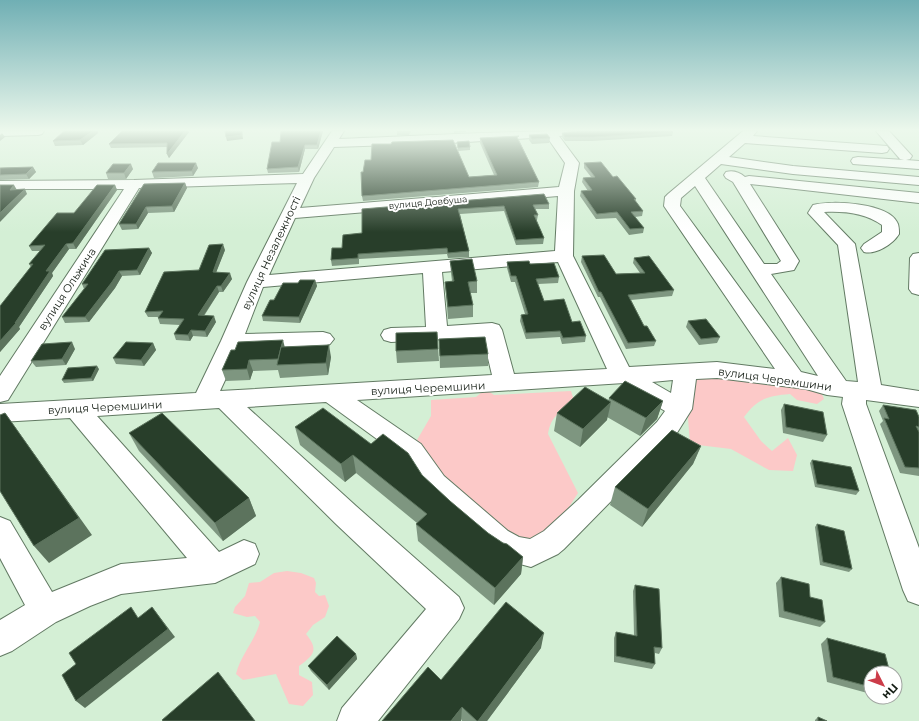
<svg xmlns="http://www.w3.org/2000/svg" width="919" height="721" font-family="Montserrat,sans-serif">
	<style>
		.green { fill: #fcc9c8 }
		.lines { fill: none; stroke-linecap: round; stroke-linejoin: round }
		.minor-casing { stroke: #627a63; stroke-width: 2 }
		.minor { fill: #fff; fill-rule: evenodd }
		.wall { fill: #7e9680 }
		.shaded-wall { fill: #5c735d }
		.building { fill: #283e2a; stroke: #5c735d }
		.labels { text-anchor: middle; dominant-baseline: central; stroke-width: 4; stroke-linejoin: round; paint-order: stroke }
		.far-street-label { font-size: 9px; fill: #141d14; stroke: #fff }
		.street-label { font-size: 11px; fill: #141d14; stroke: #fff }
	</style>
	<rect width="100%" height="100%" fill="#d4efd5"/>
	<g class="green">
		<path d="M697,376L818,385L824,399L817,404L797,400L790,394C768,396 758,398 744,417L761,441L772,451L788,438L797,455L793,471L769,470L731,449L690,444L688,418Z"/>
		<path d="M488,391L494,395L571,391L575,404C559,412 551,416 548,434L578,493L557,526L540,542L521,543L489,526L423,457L417,440L431,416V400L476,397L482,392Z"/>
		<path d="M287,571L301,573L314,578L316,583L315,592L319,596L325,595L329,606L325,617L313,625L306,634C319,650 314,655 299,666V675L312,682L313,695L303,706L289,704L276,674L243,680L236,674C241,654 255,641 260,622L255,616L247,617L233,613L235,607L245,596L249,583L260,582L274,573Z"/>
	</g>
	<g class="lines">
		<defs>
			<g id="minor">
				<path d="M0,131H44L42,134L38,135L0,136Z"/>
				<path d="M332,131H344L339,139C420,136 500,131 581,131L579,134L559,136L579,163L574,191L573,256L629,367L717,362L775,369L664,206L665,197L668,194L743,131H757L753,136L887,146L889,149L887,152L882,153L745,143L729,157L793,166L919,177V185L793,174L721,164L705,178L764,264H777L781,261L733,182L726,178L724,175L726,172C733,170 739,172 745,177L749,176L919,193V203L750,184L799,261L794,270L771,274L846,381L858,382L838,245L808,213L813,205C832,200 887,203 897,222C899,225 899,230 899,234C893,244 876,255 864,252L861,248L864,244L882,232V225C865,213 845,211 824,212L855,244L881,385L919,391V407L866,400V404L919,548V605L908,601L903,590L842,404L843,397L827,395L806,389L717,378L696,379L692,409L675,436L564,549L558,554L531,567L502,559L488,549L424,492L403,458L326,402L247,407L356,506L459,597L464,608L459,619L378,721H337L342,708L426,609L336,524L219,408L97,416L219,552L244,540L255,544L259,554L255,564L215,583L121,594L90,606L56,622L12,651L0,656V620L25,605L0,558V517L10,521L52,592L121,564L187,558L70,418L0,422V404L196,393L221,341L247,282L297,183L139,188L8,400L0,402V376L124,189H0V181L134,180L303,174ZM547,137L565,163L559,187L300,208L314,178L334,147L451,143ZM695,186L818,376L801,372L680,206L681,198ZM558,196L555,251L269,275L295,218ZM558,262L607,369L514,374L502,330L499,325L492,323L447,326L442,272ZM423,273L426,327L391,328L384,330L381,335L384,340L391,342L483,337L492,375L220,391L240,348L323,346L330,344L334,339L330,334L323,332L245,334L263,287ZM673,380L671,393L652,382ZM624,383L633,392L665,411L657,422L578,500L544,531L530,539L519,537L508,531L444,476L421,444L357,400Z"/>
				<path d="M876,131H889L912,156L910,159L906,160L919,161V169L853,164L851,161L853,158L858,157L904,160L900,159Z"/>
				<path d="M919,253V295L912,293L909,289L910,258L913,254Z"/>
			</g>
		</defs>
		<use href="#minor" class="minor-casing"/>
		<use href="#minor" class="minor"/>
	</g>
	<g class="wall">
		<path d="M122,131H188L189,132L169,158L167,154V147L111,148L109,144Z"/>
		<path d="M281,131H323L318,149H305L299,172L268,173L267,169L280,142Z"/>
		<path d="M397,131H411L409,135H397Z"/>
		<path d="M454,131H466V132L454,133Z"/>
		<path d="M673,132L672,136L592,141H565L562,137V133Z"/>
		<path d="M98,133L83,145L55,146L53,141Z"/>
		<path d="M529,135L550,138L549,143L532,144L529,140Z"/>
		<path d="M480,138L519,140L539,182L538,187L363,201L362,196L469,177L494,175L480,143Z"/>
		<path d="M457,142L470,147V150L458,151Z"/>
		<path d="M584,163L613,177L636,199L635,201L643,211L642,216L635,217L644,228L643,233L629,235L616,218L596,219L580,196L581,191H588L582,182L583,178L591,177L584,168Z"/>
		<path d="M33,167L36,172L29,179L0,180V168Z"/>
		<path d="M198,168L193,176L154,178L152,172Z"/>
		<path d="M133,169L126,179H108L106,173Z"/>
		<path d="M185,183L187,188L174,212L148,213L138,229L122,230L119,224L144,184Z"/>
		<path d="M115,185L117,190L76,249H69L52,273L53,276L19,327L20,329L0,352V306L31,267L29,264L40,251H32L29,246L74,213Z"/>
		<path d="M549,204V209H535L538,215L537,220H536L544,238L543,244L516,245L504,211L460,214L469,251V257L448,258L447,254L359,259V264L332,266L331,260L342,248L362,233V209Z"/>
		<path d="M149,248L152,253L140,275L122,276L115,288L89,322L65,323L62,317L84,289L82,284Z"/>
		<path d="M225,250L216,272L232,279L223,292H219L204,316L216,322L207,337L193,336L190,341L176,340L174,334L180,325L160,324L158,318V317H148L145,312Z"/>
		<path d="M582,256L616,274L640,273L633,263L634,258L674,290L672,296L631,300L644,326L656,341L654,346L626,349L600,297H598L581,262Z"/>
		<path d="M450,261L477,281V293H470L473,305V317L448,319L446,294L445,282L452,281L451,273Z"/>
		<path d="M507,262L530,264L559,277L558,283L538,284L544,301L572,322L586,336L585,342L562,344L560,337L526,339L520,321L521,315L525,314L515,282H511L507,268Z"/>
		<path d="M315,280L317,286L300,323L263,321L262,316L274,300L298,283Z"/>
		<path d="M688,321L720,337L717,343L699,345L686,327Z"/>
		<path d="M437,332L439,361L397,363L396,351Z"/>
		<path d="M439,339L488,354V366L440,368Z"/>
		<path d="M153,343L156,350L144,366L116,364L113,358Z"/>
		<path d="M284,347L331,357L328,375L280,378L278,370L253,371L250,380L226,381L222,370Z"/>
		<path d="M75,349L66,365L36,367L31,361Z"/>
		<path d="M99,369L93,381L64,383L62,380Z"/>
		<path d="M609,398L663,401L657,419L640,436L607,417V420L580,447L554,431L557,413L608,401Z"/>
		<path d="M784,404L827,435L823,442L783,433L781,410Z"/>
		<path d="M883,405L919,417V476L900,473L880,424L883,421L879,411Z"/>
		<path d="M295,427L371,444L422,475L450,501L488,533L523,557L521,574L494,605L418,541L416,524L417,523L356,473L345,482L300,445Z"/>
		<path d="M129,433L249,498L256,516L223,541L139,451Z"/>
		<path d="M701,446L693,464L642,527L610,505L615,487Z"/>
		<path d="M812,460L859,491L856,495L815,487L810,463Z"/>
		<path d="M817,524L852,569L849,572L820,565L815,527Z"/>
		<path d="M781,577L810,597L825,622L820,627L779,617L776,583Z"/>
		<path d="M635,585L662,648L659,654L655,653V664L652,669L614,662V638L616,632L634,636L633,591Z"/>
		<path d="M827,638L871,673V694L827,682L821,644Z"/>
		<path d="M541,648L487,721H462L441,680Z"/>
		<path d="M356,654L357,659L329,690L311,671L308,666Z"/>
		<path d="M881,697H890L888,699Z"/>
		<path d="M818,717L827,721H815V720Z"/>
	</g>
	<g class="shaded-wall">
		<path d="M93,131H98V133L83,145L80,140Z"/>
		<path d="M185,131H188L189,132L169,158L167,154Z"/>
		<path d="M242,131L243,139L227,141L226,137Z"/>
		<path d="M321,131H323L318,149L317,145Z"/>
		<path d="M2,133L5,137L0,141V135Z"/>
		<path d="M305,145V149L299,172L298,167Z"/>
		<path d="M196,163L198,168L193,176L192,171Z"/>
		<path d="M131,164L133,169L126,179L124,173Z"/>
		<path d="M33,167L36,172L29,179L26,174Z"/>
		<path d="M185,183L187,188L174,212L172,206Z"/>
		<path d="M14,185L17,190H10Z"/>
		<path d="M115,185L117,190L76,249L73,243Z"/>
		<path d="M25,189L27,194L0,222V213Z"/>
		<path d="M146,207L148,213L138,229L136,224Z"/>
		<path d="M66,244L69,249L52,273L53,276L19,327L20,329L0,352V341L15,323L46,271Z"/>
		<path d="M223,244L225,250L214,278L213,272Z"/>
		<path d="M149,248L152,253L140,275L137,270Z"/>
		<path d="M119,271L122,276L115,288L89,322L85,317Z"/>
		<path d="M230,273L232,279L223,292L221,286Z"/>
		<path d="M315,280L317,286L300,323L299,317Z"/>
		<path d="M217,286L219,292L200,321L198,315Z"/>
		<path d="M214,316L216,322L207,337L205,331Z"/>
		<path d="M191,330L193,336L190,341L188,335Z"/>
		<path d="M283,340L286,352L278,359Z"/>
		<path d="M72,342L75,349L66,365L62,359Z"/>
		<path d="M153,343L156,350L144,366L141,360Z"/>
		<path d="M329,345L331,357L328,375L326,363Z"/>
		<path d="M249,360L253,371L250,380L247,369Z"/>
		<path d="M97,366L99,369L93,381L91,378Z"/>
		<path d="M663,401L657,419L640,436L646,418Z"/>
		<path d="M611,402L607,420L580,447L583,429Z"/>
		<path d="M5,413L92,535L49,563L34,546Z"/>
		<path d="M701,446L693,464L642,527L648,509Z"/>
		<path d="M353,455L356,473L345,482L341,464Z"/>
		<path d="M249,498L256,516L223,541L215,523Z"/>
		<path d="M523,557L521,574L494,605L495,588Z"/>
		<path d="M152,607L175,637L85,708L76,701Z"/>
		<path d="M544,633L541,648L487,721H478Z"/>
		<path d="M356,654L357,659L329,690L327,685Z"/>
		<path d="M462,707L461,721H451Z"/>
	</g>
	<g class="building">
		<path d="M64,131H93L80,140L53,141Z"/>
		<path d="M122,131H185L167,154V143L109,144Z"/>
		<path d="M225,131H242V135L226,137Z"/>
		<path d="M281,131H321L317,145H305L298,167L267,169L272,142H280Z"/>
		<path d="M577,131H672L673,132L593,137H565L562,133Z"/>
		<path d="M547,134L550,138L532,139L529,135Z"/>
		<path d="M519,136L517,137L539,182L362,196L361,172H363L365,160H371L372,144H391L392,142L453,140L469,177L497,175L480,138Z"/>
		<path d="M469,141L470,147L458,148L457,142Z"/>
		<path d="M601,162L613,177L617,176L636,199H634L643,211L631,212L644,228L630,229L617,212L597,214L581,191L592,190L583,178L595,177L584,163Z"/>
		<path d="M158,163H196L192,171L152,172Z"/>
		<path d="M113,164H131L124,173H106Z"/>
		<path d="M33,167L26,174L0,175V168Z"/>
		<path d="M185,183L172,206L146,207L136,224H119L144,184Z"/>
		<path d="M0,185H14L10,190L25,189L0,213Z"/>
		<path d="M97,185H115L73,243L66,244L46,271H50L15,323H16L0,341V306L33,264H29L45,245L29,246L57,213H74Z"/>
		<path d="M544,194L549,204L533,205L538,215H534L544,238L516,240L504,206L458,209L469,251L448,253L447,248L358,254V258L331,260L332,248H342L343,235L362,233V209Z"/>
		<path d="M223,244L213,272L230,273L221,286H217L198,315L214,316L205,331L191,330L188,335L174,334L184,319L158,318L163,311L145,312L164,272L199,270L209,245Z"/>
		<path d="M149,248L137,270L119,271L112,282L85,317H62L88,284H82L105,250Z"/>
		<path d="M604,255L616,274L645,273L634,258L649,256L674,290L628,295L644,326H647L656,341L628,343L601,292H599L582,256Z"/>
		<path d="M472,259L477,281L468,282L473,305L448,307L445,282L454,281L450,261Z"/>
		<path d="M529,261L530,264L554,263L559,277L536,279L544,301L564,299L572,322L580,321L586,336L563,338L560,331L526,333L521,315L528,314L516,276H511L507,262Z"/>
		<path d="M300,280H315L299,317L262,316L270,300H274L283,283H298Z"/>
		<path d="M706,319L720,337L701,339L688,321Z"/>
		<path d="M437,332L438,349L396,351V333Z"/>
		<path d="M485,337L488,354L440,356L439,339Z"/>
		<path d="M283,340L278,359L249,360L247,369L222,370L231,350H235L238,342Z"/>
		<path d="M72,342L62,359L31,361L42,344Z"/>
		<path d="M126,342L153,343L141,360L113,358Z"/>
		<path d="M329,345L326,363L277,365L281,347Z"/>
		<path d="M97,366L91,378L62,380L68,368Z"/>
		<path d="M625,381L663,401L646,418L609,398Z"/>
		<path d="M585,387L611,402L583,429L557,413Z"/>
		<path d="M784,404L823,412L827,435L786,427Z"/>
		<path d="M883,405L916,410L919,417V427L916,426L919,432V468L905,467L884,418L889,419Z"/>
		<path d="M323,408L371,444L383,434L408,453L422,475L450,501L488,533L503,543L507,544L523,557L495,588L416,524L427,514L353,455L341,464L295,427Z"/>
		<path d="M5,413L79,518L34,546L0,491V415Z"/>
		<path d="M162,413L249,498L215,523L129,433Z"/>
		<path d="M672,430L701,446L648,509L615,487Z"/>
		<path d="M812,460L851,467L859,491L817,484Z"/>
		<path d="M817,524L844,531L852,569L823,562Z"/>
		<path d="M781,577L809,584L810,597L822,600L825,622L784,611Z"/>
		<path d="M635,585L659,589L662,648L654,647L655,664L616,656V632L637,636Z"/>
		<path d="M506,602L544,633L478,721H477L462,707L451,721H382L428,667L441,680Z"/>
		<path d="M131,607L138,618L152,607L168,629L76,701L62,675L76,664L69,653Z"/>
		<path d="M337,636L356,654L327,685L308,666Z"/>
		<path d="M827,638L885,654L890,673H871V687L833,677Z"/>
		<path d="M218,672L255,721H163L162,720Z"/>
		<path d="M818,717L827,721H818Z"/>
	</g>
	<linearGradient id="sky" x2="0" y2="1"><stop stop-color="#70afb4"/><stop offset="0.56" stop-color="#ecf8ec"/><stop offset="1" stop-color="#ecf8ec" stop-opacity="0"/></linearGradient>
	<rect width="919" height="232" fill="url(#sky)"/>
	<g class="labels">
		<g class="far-street-label">
			<text transform="translate(428 202) rotate(-5)">вулиця Довбуша</text>
		</g>
		<g class="street-label">
			<text transform="translate(271 253) rotate(-65)">вулиця Незалежності</text>
			<text transform="translate(67 289) rotate(-57)">вулиця Ольжича</text>
			<text transform="translate(775 379) rotate(8)">вулиця Черемшини</text>
			<text transform="translate(428 388) rotate(-3)">вулиця Черемшини</text>
			<text transform="translate(105 407) rotate(-3)">вулиця Черемшини</text>
		</g>
	</g>
	<g transform="translate(883 685) rotate(132)"><circle r="19" fill="#ffffff" stroke="#a1a5a1"/>
	<path d="M0-3L7 15L0 10L-7 15Z" fill="#cc3c49"/>
	<text y="-6" font-size="11" font-weight="bold" text-anchor="middle" fill="#141d14">Пн</text>
	</g>
</svg>
